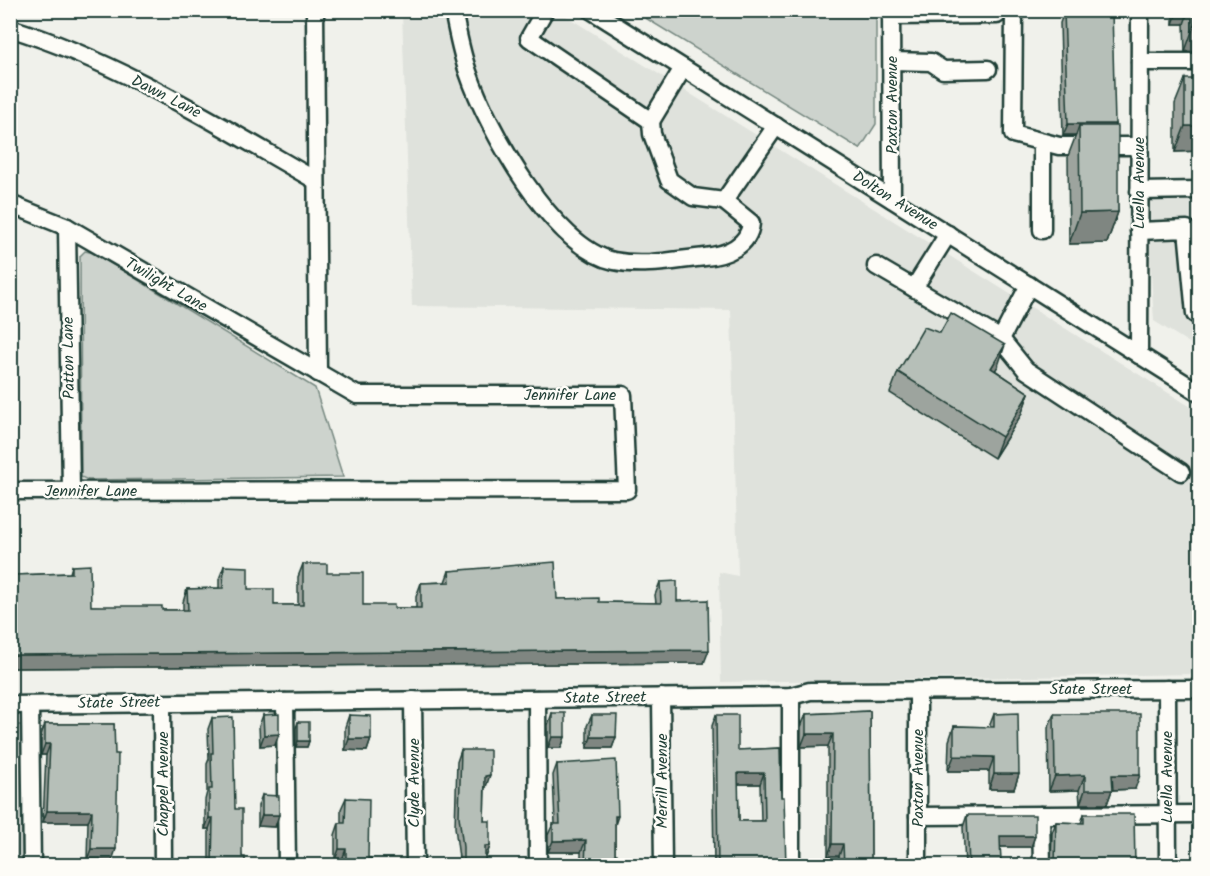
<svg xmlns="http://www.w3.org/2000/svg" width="1210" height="876" font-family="Kalam,sans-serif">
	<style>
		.built { fill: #dfe2dc }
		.green { fill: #cdd3cd; stroke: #768880; stroke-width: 1.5 }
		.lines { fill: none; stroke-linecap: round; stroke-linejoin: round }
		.minor-casing { stroke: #1f3d34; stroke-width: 21 }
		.minor { stroke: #fdfcf7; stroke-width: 16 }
		.wall { fill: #9da49e; stroke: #1f3d34; stroke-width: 1.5; fill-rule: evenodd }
		.shaded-wall { fill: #7f8681; stroke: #1f3d34; stroke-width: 1.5 }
		.building { fill: #b6bfb8; stroke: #1f3d34; stroke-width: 1.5; fill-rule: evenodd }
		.labels { text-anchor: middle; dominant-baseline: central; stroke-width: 5; stroke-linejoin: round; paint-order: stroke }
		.street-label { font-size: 16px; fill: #1f3d34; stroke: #fdfcf7 }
	</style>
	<rect width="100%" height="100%" fill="#f0f1eb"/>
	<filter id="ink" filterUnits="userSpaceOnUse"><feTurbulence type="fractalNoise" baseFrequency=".0167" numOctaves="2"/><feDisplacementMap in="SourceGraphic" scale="12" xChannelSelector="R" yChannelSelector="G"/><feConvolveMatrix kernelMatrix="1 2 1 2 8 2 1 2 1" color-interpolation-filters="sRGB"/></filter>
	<g filter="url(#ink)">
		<g class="built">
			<path d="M402,11H558L1199,412V674L721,682L719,572L738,576L731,310L412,306Z"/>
			<path d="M1199,196V349L1154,321L1146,197Z"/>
		</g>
		<g class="green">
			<path d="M634,11H876V124L860,149Z"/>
			<path d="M85,251L94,253L315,388L343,477L88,480L81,477L80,256Z"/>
			<path d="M10,725H30V865H11Z"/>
		</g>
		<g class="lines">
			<defs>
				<g id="minor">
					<path d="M315,10L318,373"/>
					<path d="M453,10C457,31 461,52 468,72C487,128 553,248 614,261C644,267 675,260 705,257C726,255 749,246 751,223L724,201L776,126"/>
					<path d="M545,10L529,38L651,121L683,68"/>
					<path d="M591,10L1200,393"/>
					<path d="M891,10L892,199"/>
					<path d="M1014,10L1013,134L1059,146H1139"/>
					<path d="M891,16L997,15"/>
					<path d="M10,28C119,62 217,124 315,180"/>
					<path d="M892,61L931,62L943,70L988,69"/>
					<path d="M1140,62H1200"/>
					<path d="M651,121L652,134L669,180L693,197L724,201"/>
					<path d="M1042,142V230"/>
					<path d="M1139,191L1200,190"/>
					<path d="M10,204L67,227L357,395H623L627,490L10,491"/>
					<path d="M67,227L71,490"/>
					<path d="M1139,231L1187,229L1195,314L1200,317"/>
					<path d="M876,266L1001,339L1029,285"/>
					<path d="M914,288L948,234"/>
					<path d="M1001,339L1026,370L1181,472"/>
					<path d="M1139,355L1140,10"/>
					<path d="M1167,689L1168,866"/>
					<path d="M918,690V866"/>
					<path d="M791,696V866"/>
					<path d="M661,697L663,866"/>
					<path d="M537,699L538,866"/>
					<path d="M413,700L415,866"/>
					<path d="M285,702L287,866"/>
					<path d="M162,703L163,866"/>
					<path d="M10,705L791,696L810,691L1200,689"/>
					<path d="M30,705L32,866"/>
					<path d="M1041,815L1042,866"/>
					<path d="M918,816L1200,814"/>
				</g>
			</defs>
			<use href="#minor" class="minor-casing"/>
			<use href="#minor" class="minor"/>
		</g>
		<g class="wall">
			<path d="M1173,10H1200V52L1185,51L1184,24H1173Z"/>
			<path d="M1064,12L1115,124L1118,212L1107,243L1069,244L1068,156L1076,135H1063L1060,23Z"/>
			<path d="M1185,79L1200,151L1175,152V104Z"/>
			<path d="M998,366L995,370L1029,393L1021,415L994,458L890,393L898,372Z"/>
			<path d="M303,564L327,573L363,605L394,608H416V597L421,583L445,582L449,571L557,599L599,602L656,603L655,595L660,582L677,601L704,663L10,668V567L15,575L70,573L72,566L91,606L162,610H183V602L187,589L219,588V579L224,566L248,589L274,605H298V577Z"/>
			<path d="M870,711L871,866H839V856H828V746L801,747V727L806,714Z"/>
			<path d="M552,713L565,737L561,748H548V725Z"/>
			<path d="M994,714L1019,774L1014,789H989V771H948L949,741L954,726L989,727Z"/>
			<path d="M1054,714L1135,789L1112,790L1107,804H1080L1079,790L1049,791L1048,728Z"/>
			<path d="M263,715L275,745L260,746L259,726Z"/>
			<path d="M349,715L371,739L367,751L345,750V727Z"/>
			<path d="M592,715L616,737L612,748H587V726Z"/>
			<path d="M716,715L738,750L780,748L781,797L786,866H714L712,726ZM738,784H760L761,821H739Z"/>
			<path d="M212,718L235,809L242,857L245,866H209V829H205V800L207,792V764L209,759L208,729Z"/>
			<path d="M298,722L309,741L307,747H296V728Z"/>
			<path d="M45,724H114L112,861L87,860L88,822H43L46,755H41V735Z"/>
			<path d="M1200,731V774H1198V736Z"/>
			<path d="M461,750L486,787H485L484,821L490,846L486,857L485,858V866H459V858L455,827L457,762Z"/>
			<path d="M557,764L615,826V854L617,866H581V852H548V835L553,824H555L553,775Z"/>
			<path d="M262,795L275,827L258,826V806Z"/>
			<path d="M346,798L368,858L372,866H342V860H335V835L339,823H341V809Z"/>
			<path d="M1084,814L1135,866H1051L1052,833L1056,822L1081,823Z"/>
			<path d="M967,815L1035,836L1031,847H1000L1001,866H965L963,827Z"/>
		</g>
		<g class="shaded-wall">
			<path d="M1178,10H1189L1184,24H1173Z"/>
			<path d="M1194,26H1200V52L1185,51Z"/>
			<path d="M1068,124H1115L1111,135L1079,126L1076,135H1063Z"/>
			<path d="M1185,126H1200V151L1175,152Z"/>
			<path d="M1118,212L1107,243L1069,244L1080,213Z"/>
			<path d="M1005,345L998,366L983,390L991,368Z"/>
			<path d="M1029,393L1021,415L994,458L1002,437Z"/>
			<path d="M709,650L704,663L10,668V655Z"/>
			<path d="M279,734L275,745L260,746L264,735Z"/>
			<path d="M806,734H833L828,746L801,747Z"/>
			<path d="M552,737H565L561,748H548Z"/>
			<path d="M591,737H616L612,748H587Z"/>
			<path d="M349,739H371L367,751L345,750Z"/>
			<path d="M298,741H309L307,747H296Z"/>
			<path d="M45,744H50L46,755H41Z"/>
			<path d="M954,756L994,757L989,771H948Z"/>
			<path d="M738,773H764L760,784H734Z"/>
			<path d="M994,774H1019L1014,789H989Z"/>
			<path d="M490,775L486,787H481L485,776Z"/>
			<path d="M1085,775L1079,790L1049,791L1055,776Z"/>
			<path d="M1112,775H1140L1135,789L1112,790L1107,804H1080L1085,790Z"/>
			<path d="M47,811H92L88,822H43Z"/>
			<path d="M262,815H279L275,827L258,826Z"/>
			<path d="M615,816H618L614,828Z"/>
			<path d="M209,818H213L209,829H205Z"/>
			<path d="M1000,836H1035L1031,847H996Z"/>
			<path d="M586,840L581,852H548L553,841Z"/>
			<path d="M832,844H843L839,856H828Z"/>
			<path d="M485,846H490L486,857L481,858Z"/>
			<path d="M91,849H116L112,861L87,860Z"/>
			<path d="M339,849H346L342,860H335Z"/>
		</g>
		<g class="building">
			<rect x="1194" y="10" width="6" height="16"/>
			<path d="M1112,11L1115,124H1068L1064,12Z"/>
			<rect x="1185" y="79" width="15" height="47"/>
			<path d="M1079,126H1118V212L1080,213Z"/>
			<path d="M951,313L1005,345L991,368L1029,393L1002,437L898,372L924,327L940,333Z"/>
			<path d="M555,562L557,599L599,598V602L661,603L660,582L677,581V601L708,600L709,650L10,655V567H14L15,575L72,573V566L90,565L91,606H162V610H188L187,589L223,588L224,566L248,567V589H274V605H303V564H327V573H363V605H394V608H421V583L450,582L449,571Z"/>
			<path d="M870,711L871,866H844L843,844H832L833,734H806V714Z"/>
			<rect x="552" y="713" width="13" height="24"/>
			<path d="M1018,713L1019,774H994V757L954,756V726L994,727V714Z"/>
			<path d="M279,714V734L264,735L263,715Z"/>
			<path d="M1054,714H1140V775H1112L1113,790H1085V775L1055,776Z"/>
			<path d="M349,715L371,716V739H349Z"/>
			<path d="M592,715H617L616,737H591Z"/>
			<path d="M716,715H738V750L780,748L781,797H784L786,866H718ZM738,773H764L765,821H739Z"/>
			<path d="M233,717L235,809H242V857H245V866H212L213,818H209V789H212L211,753H213L212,718Z"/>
			<rect x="298" y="722" width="11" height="19"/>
			<path d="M45,724H114L115,754H118L116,849H91L92,811H47L50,744H45Z"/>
			<path d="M461,750H490V775L485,776L484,821H490V846H485V866H463V847L459,816Z"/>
			<path d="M616,760L618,816H615V854H617V866H585L586,840L553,841V824H560L557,764Z"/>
			<path d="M262,795L279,796V815H262Z"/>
			<path d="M346,798L369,799L368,858H371L372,866H346V849H339V823H345Z"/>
			<path d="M1084,814H1134L1135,866H1055L1056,822L1084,823Z"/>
			<path d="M967,815H1035V836H1000L1001,866H969Z"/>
		</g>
	</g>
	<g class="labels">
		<g class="street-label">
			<text transform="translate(166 97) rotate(27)">Dawn Lane</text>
			<text transform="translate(892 105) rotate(-90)">Paxton Avenue</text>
			<text transform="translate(1139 183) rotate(-90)">Luella Avenue</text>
			<text transform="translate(895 201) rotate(32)">Dolton Avenue</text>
			<text transform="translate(166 285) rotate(30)">Twilight Lane</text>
			<text transform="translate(69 358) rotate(-91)">Patton Lane</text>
			<text x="570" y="395">Jennifer Lane</text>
			<text x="91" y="491">Jennifer Lane</text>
			<text x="1091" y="689">State Street</text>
			<text transform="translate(605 698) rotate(-1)">State Street</text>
			<text transform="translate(119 703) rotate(-1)">State Street</text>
			<text transform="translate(1167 777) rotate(-90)">Luella Avenue</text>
			<text transform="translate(918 778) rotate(-90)">Paxton Avenue</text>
			<text transform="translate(662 781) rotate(-90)">Merrill Avenue</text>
			<text transform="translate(414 783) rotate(-90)">Clyde Avenue</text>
			<text transform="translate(163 784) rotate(-90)">Chappel Avenue</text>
		</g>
	</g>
	<rect width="1210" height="876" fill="none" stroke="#fdfcf7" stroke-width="36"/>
	<rect x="18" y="18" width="1174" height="840" fill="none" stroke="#1f3d34" stroke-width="2" filter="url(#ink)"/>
</svg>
